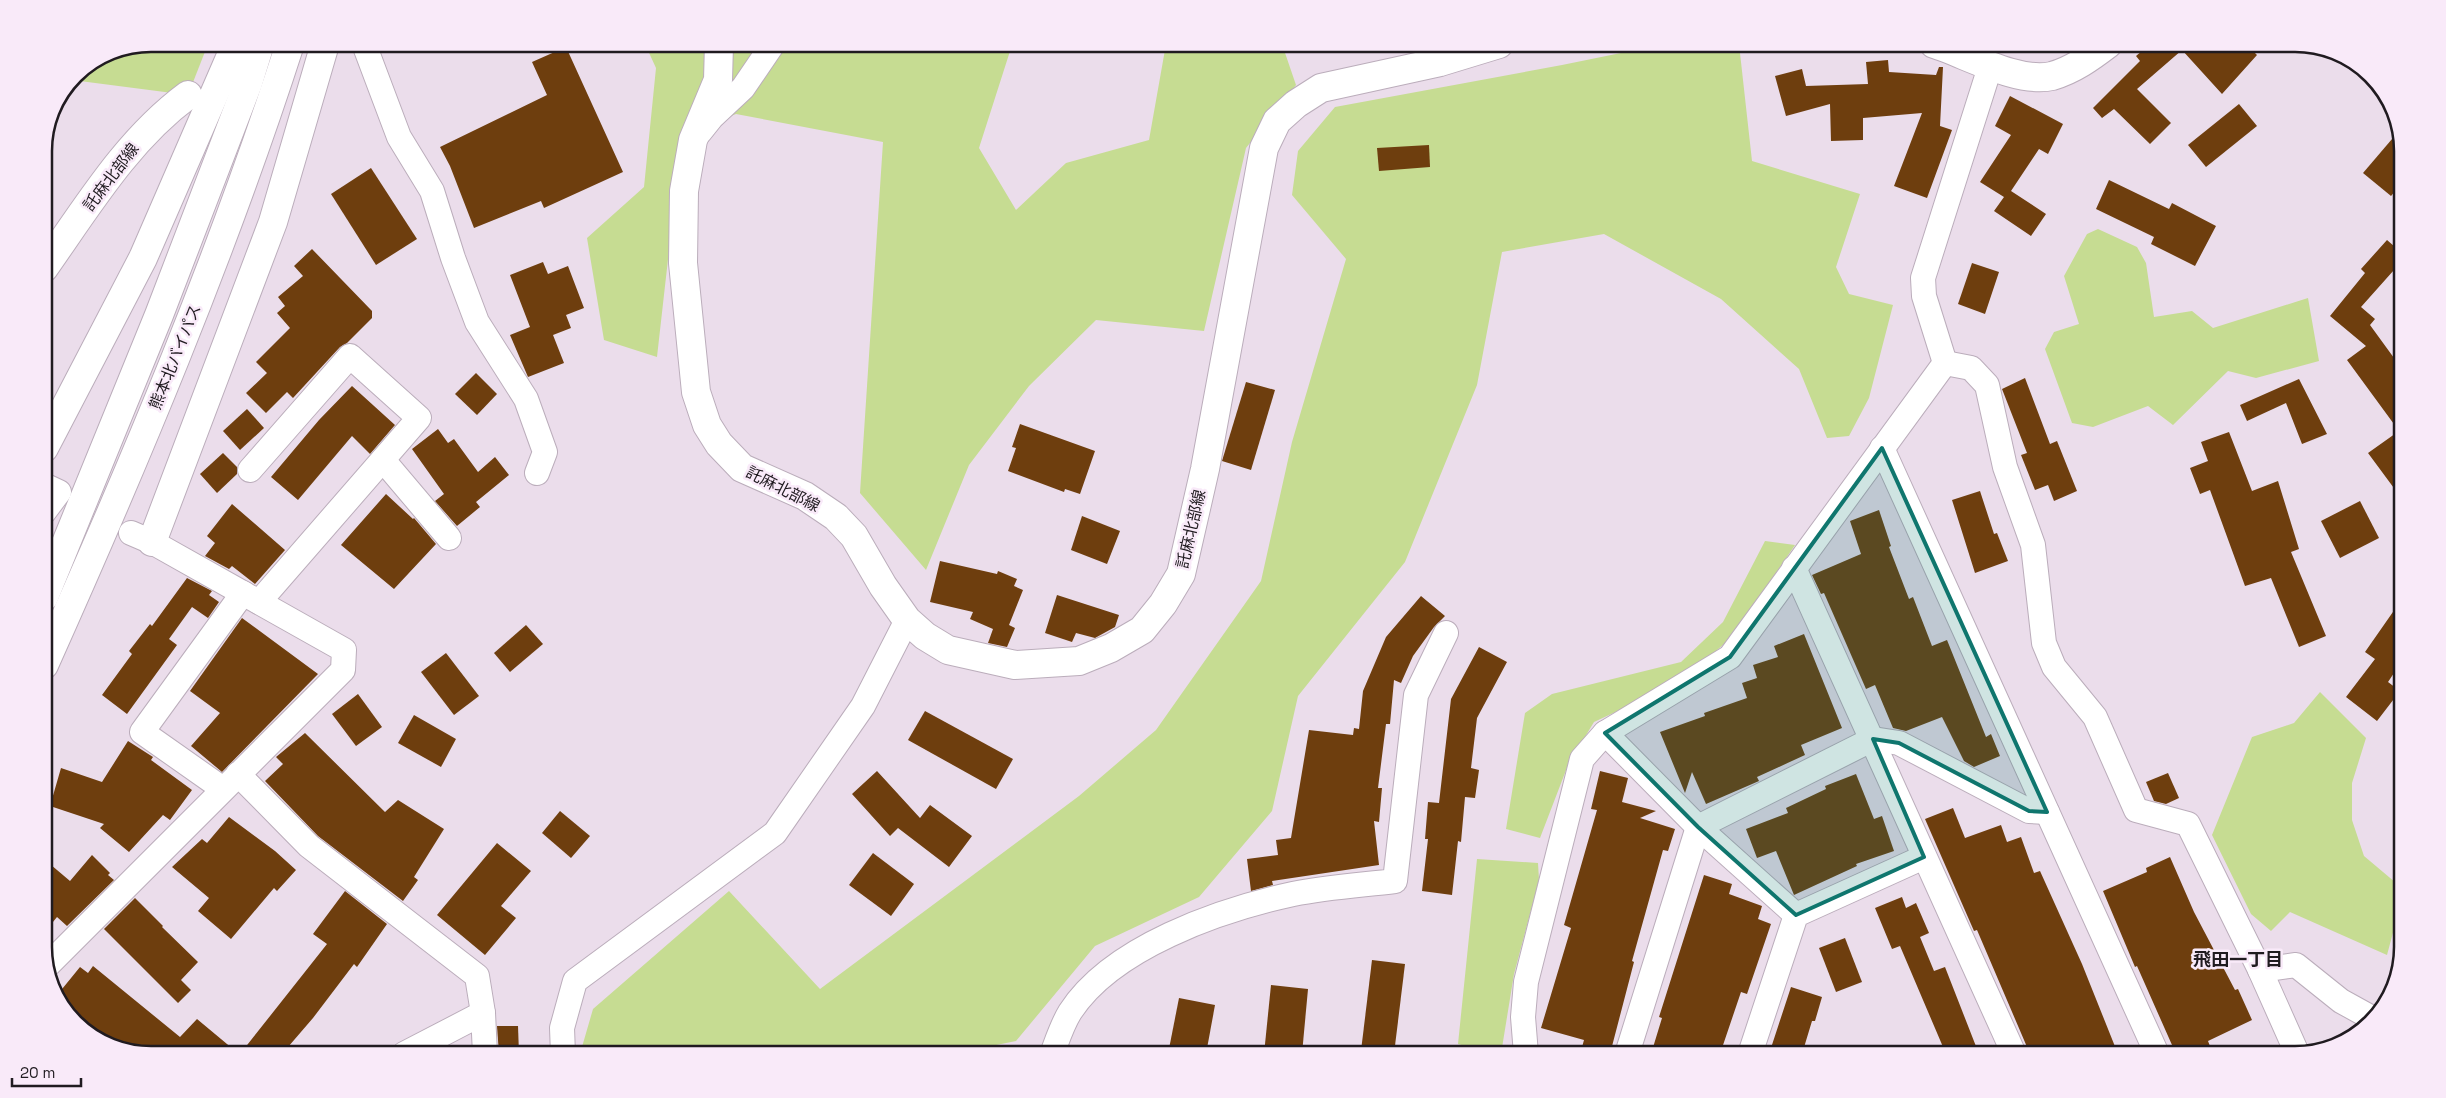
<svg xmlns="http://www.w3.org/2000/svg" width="2446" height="1098" font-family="'Space Grotesk','Noto Sans JP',sans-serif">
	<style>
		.green { fill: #c6dc92 }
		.building { fill: #6e3e0e }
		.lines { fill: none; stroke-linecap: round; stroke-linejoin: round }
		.street-casing { stroke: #bbadbb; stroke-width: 26 }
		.secondary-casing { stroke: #bbadbb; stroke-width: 30 }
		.highway-casing { stroke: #bbadbb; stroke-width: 30 }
		.street { stroke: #fff; stroke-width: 24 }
		.secondary { stroke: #fff; stroke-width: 28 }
		.highway { stroke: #fff; stroke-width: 28 }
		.marked { fill: #0f766e; fill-opacity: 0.2; stroke: #0f766e; stroke-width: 4; stroke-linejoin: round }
		.labels { text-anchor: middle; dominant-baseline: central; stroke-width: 5; stroke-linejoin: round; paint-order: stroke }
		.street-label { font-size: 16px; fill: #201b20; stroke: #f9eaf9 }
		.neighbourhood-label { font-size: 18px; font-weight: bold; fill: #201b20; stroke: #f9eaf9 }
		.rim { fill: none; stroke: #201b20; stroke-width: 2.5 }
	</style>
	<rect width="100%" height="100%" fill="#ebddeb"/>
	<g class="green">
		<path d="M152,44H208L188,95L72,80L76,75L111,52Z"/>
		<path d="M645,44H1006L1011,48L979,148L1016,210L1066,163L1149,140L1166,44H1273L1283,47L1296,85L1246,148L1204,331L1096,320L1029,386L969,465L926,570L860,493L883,142L736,114L682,135L657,357L604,340L587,238L644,187L656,68Z"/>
		<path d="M1665,44H1739L1752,161L1860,194L1836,267L1849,294L1893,305L1869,398L1849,436L1827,438L1799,369L1721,299L1604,234L1502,252L1477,385L1405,562L1298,696L1272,811L1199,897L1095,946L1016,1041L952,1054H583L582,1047L593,1009L729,891L820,989L1079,796L1156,730L1261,581L1292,442L1346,259L1292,195L1298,151L1335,107L1562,65Z"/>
		<path d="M2098,229L2137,247L2146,263L2154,317L2192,311L2213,328L2308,298L2319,361L2256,378L2228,371L2173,425L2148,406L2093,427L2072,423L2045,349L2054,332L2079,324L2064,276L2087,234Z"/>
		<path d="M1765,541L1795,545L1733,636L1682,681L1594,722L1568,765L1540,838L1506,829L1525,713L1552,694L1681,662L1723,622Z"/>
		<path d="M2320,692L2366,738L2352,783V820L2364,856L2402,888V899L2387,955L2290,912L2271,931L2251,914L2212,835L2252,737L2294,723Z"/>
		<path d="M1477,859L1538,863L1539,880L1514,974L1501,1054H1479V1050L1458,1044Z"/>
	</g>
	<g class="building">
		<path d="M2150,44H2207L2210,48L2214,44H2263L2254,52L2257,55L2222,94L2182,50L2137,89L2171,123L2150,144L2114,109L2102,118L2093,108L2140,61L2136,56Z"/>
		<path d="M566,47L623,172L544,208L541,201L474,228L450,166L440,147L547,95L532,62Z"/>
		<path d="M1888,60L1889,72L1936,75L1939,67H1943L1940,126L1952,130L1927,198L1894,186L1922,113L1863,118V140L1831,141L1830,104L1786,116L1775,76L1802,69L1806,86L1868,84L1866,62Z"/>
		<path d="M2010,96L2063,124L2048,154L2039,149L2011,191L2046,214L2031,236L1994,211L2004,197L1980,182L2011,135L1995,126Z"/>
		<path d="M2239,104L2257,126L2206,167L2188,145Z"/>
		<path d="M2398,132L2402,145V183L2391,196L2363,173Z"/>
		<path d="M1429,145L1430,167L1379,171L1377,148Z"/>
		<path d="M371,168L417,239L376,265L331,194Z"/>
		<path d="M2109,180L2169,209L2172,203L2216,226L2195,266L2151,244L2154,237L2096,209Z"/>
		<path d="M2387,240L2402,253V261L2361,307L2375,319L2370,325L2402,369V499L2368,453L2399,431L2347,360L2366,346L2330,316L2365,273L2361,269Z"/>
		<path d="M312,249L372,311V318L347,343L340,347L293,398L287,392L266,413L246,393L267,373L256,362L290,328L277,313L285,306L278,297L303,276L294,266Z"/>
		<path d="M543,262L548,274L568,266L584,308L566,315L571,328L553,335L564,363L528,377L510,335L530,327L510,275Z"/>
		<path d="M1972,263L1999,272L1985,314L1958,304Z"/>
		<path d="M476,373L497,394L477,415L455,394Z"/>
		<path d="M2025,378L2050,444L2057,441L2077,491L2054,501L2048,485L2035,490L2021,455L2027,453L2002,389Z"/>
		<path d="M2299,379L2327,434L2302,444L2286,403L2247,421L2240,405Z"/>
		<path d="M1246,382L1275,390L1251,470L1222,461Z"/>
		<path d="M352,386L395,425L370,454L352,436L298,500L271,477L319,420Z"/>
		<path d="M247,409L264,428L240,450L223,431Z"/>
		<path d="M1020,424L1095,451L1080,494L1065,489L1064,492L1008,471L1016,448L1012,447Z"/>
		<path d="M438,429L448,443L454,439L478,472L495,457L509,475L476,502L480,507L457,526L435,501L444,494L412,449Z"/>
		<path d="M2229,432L2252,491L2278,481L2299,549L2291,552L2326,636L2299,647L2271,578L2245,586L2210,490L2200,494L2190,468L2208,461L2201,442Z"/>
		<path d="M223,453L237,467V474L217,493L200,474Z"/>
		<path d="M1980,491L1994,534L1997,533L2008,561L1975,573L1952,500Z"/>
		<path d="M386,494L413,519L414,518L436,544L394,589L341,545Z"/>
		<path d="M2360,501L2379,538L2340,558L2321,521Z"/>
		<path d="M232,504L285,550L255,584L232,566L229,569L205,556L215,543L207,536Z"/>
		<path d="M1879,510L1891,546L1889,547L1909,599L1913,597L1932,646L1947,640L1986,737L1991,734L2000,756L1974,767L1964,761L1942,717L1906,731L1893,728L1875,685L1866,689L1824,593L1821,594L1812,575L1861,554L1850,521Z"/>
		<path d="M1082,516L1120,531L1107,564L1071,550Z"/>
		<path d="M940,561L997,574L998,571L1017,579L1014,586L1023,590L1009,625L1015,628L1007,647L988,643L993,629L970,619L973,612L930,602Z"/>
		<path d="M187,578L212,591L209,595L219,602L208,618L192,607L169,639L177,645L127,714L102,695L132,654L129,651L150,624L152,626Z"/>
		<path d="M1057,595L1119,615L1115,627L1095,638L1076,633L1072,642L1045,633Z"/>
		<path d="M1421,596L1445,616L1434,627L1413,656L1401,683L1394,680L1390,724H1386L1378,788H1382L1379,822L1374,821L1379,865L1272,881L1273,885L1251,891L1247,859L1278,855L1276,840L1291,838L1309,730L1353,735L1354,728L1359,729L1363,691L1386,637Z"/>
		<path d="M2402,599V661L2388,682L2400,691L2377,721L2346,697L2375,659L2365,652Z"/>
		<path d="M242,618L318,674L222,772L191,746L220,713L190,691Z"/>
		<path d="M526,625L543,644L510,672L494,653Z"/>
		<path d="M1804,634L1842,728L1801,745L1805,755L1757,777L1759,781L1706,804L1692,772L1685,793L1660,732L1705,716L1704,713L1747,698L1742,683L1757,678L1753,665L1778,657L1774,646Z"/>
		<path d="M1479,647L1507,662L1477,718L1471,768L1479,770L1475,798L1465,797L1461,842L1458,841L1452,895L1422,891L1428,839H1425L1428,802L1439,803L1451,699Z"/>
		<path d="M446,653L479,696L454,715L421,672Z"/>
		<path d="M358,694L382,727L356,746L332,714Z"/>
		<path d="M925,711L1013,759L996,789L908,740Z"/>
		<path d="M414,715L456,739L441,767L398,743Z"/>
		<path d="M305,733L385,812L398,800L444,829L414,877L418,880L403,901L318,836L265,781L283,764L276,757Z"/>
		<path d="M128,741L153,757L151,760L192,790L170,820L163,815L129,852L100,828L104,824L50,806L61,768L102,782Z"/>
		<path d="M877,771L920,818L930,805L972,836L949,867L898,828L890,836L852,794Z"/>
		<path d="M1600,771L1628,778L1622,802L1656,811L1640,818L1675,829L1668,851L1663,850L1632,961L1634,962L1610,1054H1593L1581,1051L1584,1040L1541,1028L1571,928L1564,925L1597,810L1591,809Z"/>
		<path d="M2168,773L2179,798L2166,804L2154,801L2146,782Z"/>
		<path d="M1856,774L1874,819L1882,816L1894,851L1856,864L1857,866L1794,895L1776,851L1757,858L1746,829L1788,813L1786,808L1826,789L1825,786Z"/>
		<path d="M1953,808L1965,838L2001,825L2007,842L2021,837L2034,873L2040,871L2082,964L2118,1054H2030L1977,930L1974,931L1925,819Z"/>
		<path d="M560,811L590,836L571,858L542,833Z"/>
		<path d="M229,817L275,851L296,870L277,891L274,888L231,939L198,911L209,898L172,867L202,839L207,843Z"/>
		<path d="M497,843L531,871L501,906L516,918L485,955L437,915Z"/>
		<path d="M873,853L914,884L891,916L849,885Z"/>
		<path d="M92,855L110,873L108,875L114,880L67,926L57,917L44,933V859L70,881Z"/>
		<path d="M2170,857L2194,912L2235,990L2238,989L2252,1020L2208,1041L2213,1054H2176L2137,966L2135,967L2103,891L2147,872L2146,868Z"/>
		<path d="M1704,875L1732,884L1729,894L1762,906L1758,919L1771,924L1747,994L1741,992L1720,1054H1651L1662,1018L1659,1017Z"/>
		<path d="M345,891L387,924L357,967L354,964L313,1018L282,1054H240L327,944L313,934Z"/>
		<path d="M1902,897L1906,908L1916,903L1929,933L1920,937L1934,971L1945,967L1979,1054H1946L1900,946L1892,949L1875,908Z"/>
		<path d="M135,898L163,926L162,927L198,962L181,980L191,990L178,1003L104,929Z"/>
		<path d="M1845,938L1862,982L1836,992L1819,948Z"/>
		<path d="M1372,960L1405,964L1394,1054L1361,1051Z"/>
		<path d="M93,966L180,1037L197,1019L239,1054H152L110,1046L62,1006L58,994L80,967L88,973Z"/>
		<path d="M1271,985L1308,989L1302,1054H1264Z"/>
		<path d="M1791,987L1822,997L1815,1021H1812L1802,1054H1769Z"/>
		<path d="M1179,998L1215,1005L1206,1054H1168Z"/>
		<path d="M497,1026H518L519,1054H499Z"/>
	</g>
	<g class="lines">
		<defs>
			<g id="street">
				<path d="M364,44L399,137L432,191L453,258L477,322L526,399L545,452L537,473"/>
				<path d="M700,132L712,117L743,88L773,44"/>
				<path d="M1945,363L1971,368L1987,385L2005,467L2033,545L2044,643L2054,667L2095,717L2136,810L2188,824L2260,970L2297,1053"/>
				<path d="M1945,363L1924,296L1923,278L1990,67"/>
				<path d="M1882,448L2157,1054"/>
				<path d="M383,460L449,538"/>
				<path d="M250,470L350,356L419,418L259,602"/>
				<path d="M44,485L59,492L44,512"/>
				<path d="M1794,568L2014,1054"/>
				<path d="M1605,733L1698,827L1796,915"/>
				<path d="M238,774L309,846L477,976L483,1013L485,1054"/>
				<path d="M223,789L142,732L243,593"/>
				<path d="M48,965L343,670L344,650L152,542L131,533"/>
				<path d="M2260,970L2296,965L2341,1001L2370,1017"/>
				<path d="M404,1054L483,1013"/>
				<path d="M563,1054L562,1028L575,981L775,833L863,706L907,620"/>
				<path d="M1052,1054C1057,1041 1062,1025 1070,1012C1112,947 1220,910 1293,894C1327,887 1362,885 1395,881L1416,695L1446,633"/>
				<path d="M1526,1054L1523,1017L1526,982L1582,759L1605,733L1730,657L1945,363"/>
				<path d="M1627,1054L1698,827L1873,739L1899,743L2029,811L2047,812"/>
				<path d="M1750,1054L1796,915L1924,857"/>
			</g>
			<g id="secondary">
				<path d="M719,44L718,80L693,140L684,191L683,263L694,372L696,392L707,425L719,444L742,468L805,496L836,517L854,536L883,586L907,620L925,636L948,650L1015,665L1079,661L1111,648L1142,630L1163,604L1181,574L1205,469L1264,148L1277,121L1296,104L1321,88L1440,62L1499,44"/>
				<path d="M1934,44C1966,54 2018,84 2052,76C2073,70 2091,57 2108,44"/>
				<path d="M44,268C87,207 127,140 188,95"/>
			</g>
			<g id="highway">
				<path d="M44,448L143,258L236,44"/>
				<path d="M152,542L273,222L325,44"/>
				<path d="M44,597L159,315L248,83L260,44"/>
				<path d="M44,665C135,462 222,255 290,44"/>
			</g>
		</defs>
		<use href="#street" class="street-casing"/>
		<use href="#secondary" class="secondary-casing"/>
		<use href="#highway" class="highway-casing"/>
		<use href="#street" class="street"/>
		<use href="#secondary" class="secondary"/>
		<use href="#highway" class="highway"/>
	</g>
	<path class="marked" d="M1882,448L2047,812L2029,811L1899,743L1873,739L1924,857L1796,915L1698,827L1605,733L1730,657Z"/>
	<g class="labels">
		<g class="street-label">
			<text transform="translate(111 177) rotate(-53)">託麻北部線</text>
			<text transform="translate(175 357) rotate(-68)">熊本北バイパス</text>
			<text transform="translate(783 489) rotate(27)">託麻北部線</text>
			<text transform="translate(1191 529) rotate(-77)">託麻北部線</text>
		</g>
		<g class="neighbourhood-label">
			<text x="2238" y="959">飛田一丁目</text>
		</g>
	</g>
	<path d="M0 0H2446V1098H0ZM151 52H2295A99 99 0 0 1 2394 151V947A99 99 0 0 1 2295 1046H151A99 99 0 0 1 52 947V151A99 99 0 0 1 151 52Z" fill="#f9eaf9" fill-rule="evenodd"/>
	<path class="rim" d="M151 52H2295A99 99 0 0 1 2394 151V947A99 99 0 0 1 2295 1046H151A99 99 0 0 1 52 947V151A99 99 0 0 1 151 52Z"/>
	<path d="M12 1078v8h69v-8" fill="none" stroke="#201b20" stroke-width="2.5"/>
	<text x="20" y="1078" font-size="15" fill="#201b20" stroke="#f9eaf9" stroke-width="4" paint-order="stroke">20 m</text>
</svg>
